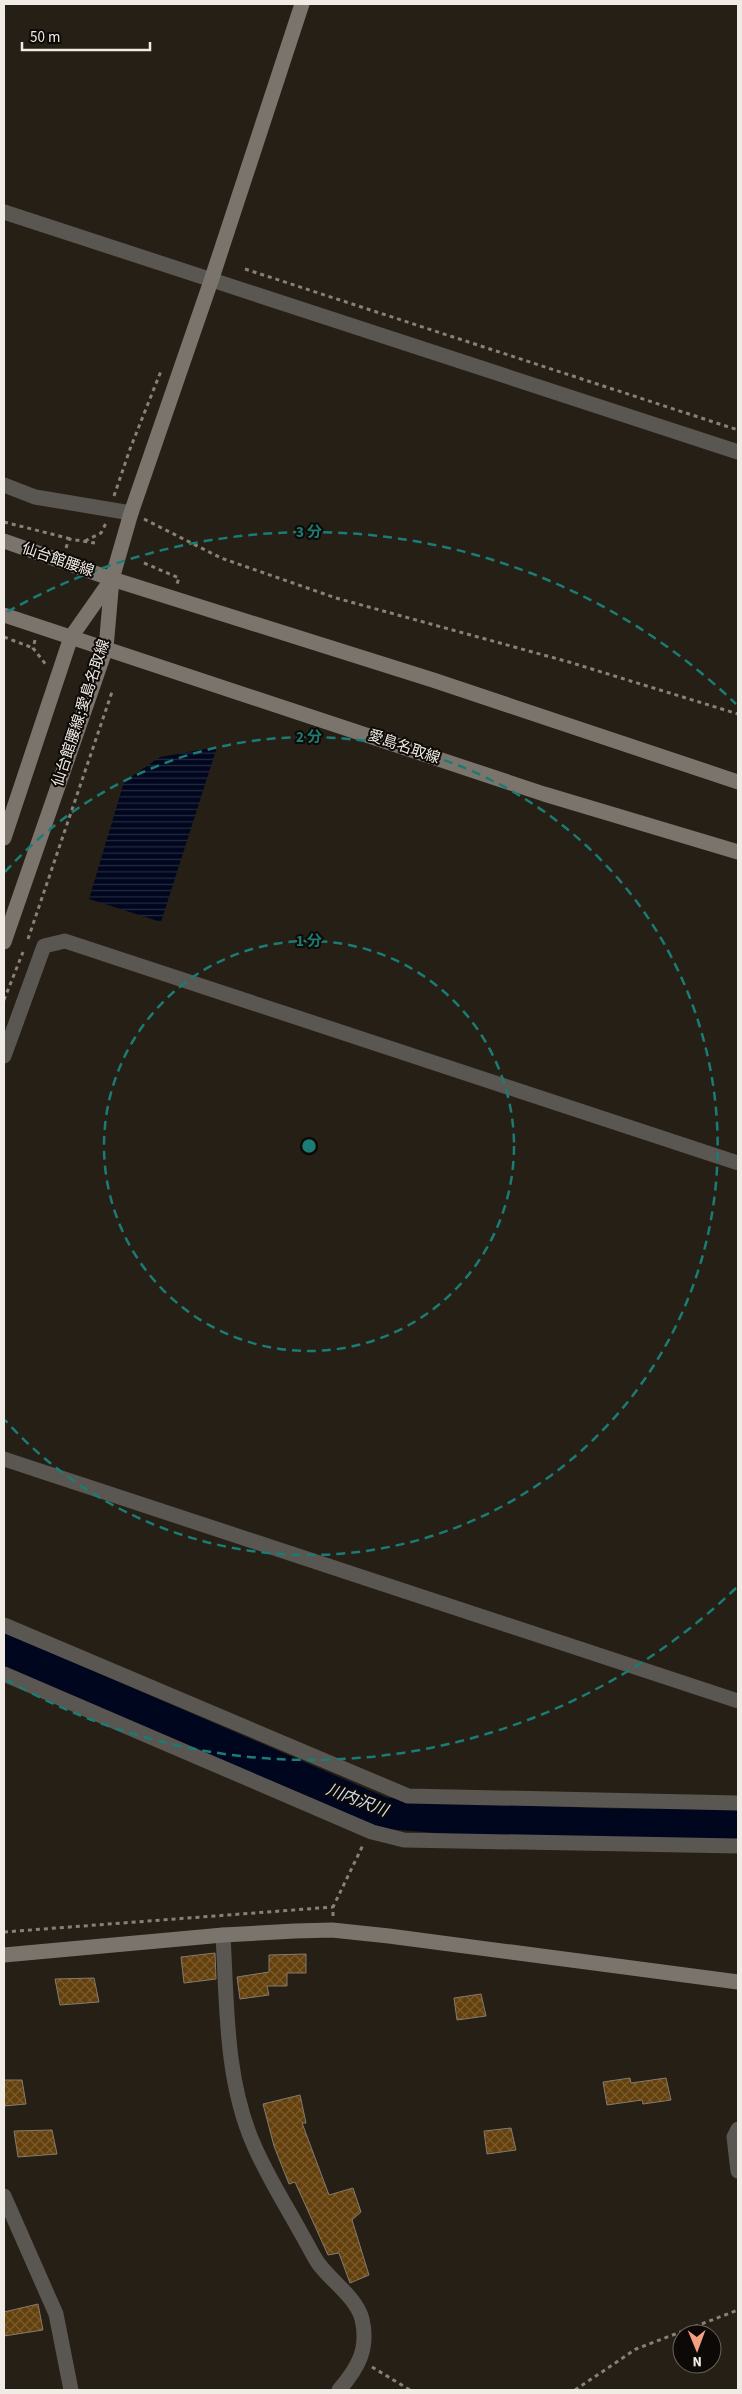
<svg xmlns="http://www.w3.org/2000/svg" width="742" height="2394" font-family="'Source Sans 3','Noto Sans JP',sans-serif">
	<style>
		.water { fill: url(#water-rules) }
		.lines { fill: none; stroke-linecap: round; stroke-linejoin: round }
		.river { stroke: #00061e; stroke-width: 31 }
		.building { fill: url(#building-cross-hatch); stroke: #847a6f }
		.path { stroke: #878178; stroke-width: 3; stroke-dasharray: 4 4; stroke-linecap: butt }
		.street { stroke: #5a5651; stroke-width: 15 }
		.secondary { stroke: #7b746d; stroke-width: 15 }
		.ring { fill: none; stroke: #1a7c74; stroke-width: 2.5; stroke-dasharray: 9 6 }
		.labels { text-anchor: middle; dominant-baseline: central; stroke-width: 4; stroke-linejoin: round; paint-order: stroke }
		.street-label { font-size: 15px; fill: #f0ebe4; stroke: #0d0906 }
		.water-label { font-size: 16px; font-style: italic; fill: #d2e0ef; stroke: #0d0906 }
		.centre { fill: #1a7c74; stroke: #0d0906; stroke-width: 2.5 }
		.ring-label { font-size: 15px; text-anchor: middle; font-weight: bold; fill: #1a7c74; stroke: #0d0906; stroke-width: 4; stroke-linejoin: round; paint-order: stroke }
	</style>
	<defs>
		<pattern id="water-rules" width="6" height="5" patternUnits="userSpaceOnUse" patternTransform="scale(1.25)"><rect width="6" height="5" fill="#00061e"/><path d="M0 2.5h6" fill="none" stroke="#262a3f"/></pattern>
		<pattern id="building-cross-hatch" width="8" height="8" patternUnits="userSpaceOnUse" patternTransform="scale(1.25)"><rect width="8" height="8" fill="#64400c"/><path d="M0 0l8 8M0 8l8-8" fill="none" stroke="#7a5c2f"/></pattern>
	</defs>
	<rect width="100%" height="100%" fill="#261f15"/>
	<path class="water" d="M217,747L161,922L89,899L124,782L160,757Z"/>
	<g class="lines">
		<path class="river" d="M4,1649L383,1813L457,1819L614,1824H738"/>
	</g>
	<g class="building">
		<path d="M215,1953L216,1979L184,1983L181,1957Z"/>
		<path d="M306,1954V1973H287V1986H267L269,1995L240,1999L237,1977L269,1972V1955Z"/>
		<path d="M94,1978L99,2002L60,2005L55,1979Z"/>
		<path d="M481,1994L486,2016L457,2020L454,1998Z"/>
		<path d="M630,2078L631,2083L666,2078L671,2100L643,2104L642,2100L607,2105L603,2082Z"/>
		<path d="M4,2080H22L26,2104L4,2106Z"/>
		<path d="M300,2095L306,2123H302L329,2195L353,2188L361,2212L352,2220L369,2275L350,2283L339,2253L328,2255L295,2182L289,2184L274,2146L263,2104Z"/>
		<path d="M511,2128L516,2150L487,2154L484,2131Z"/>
		<path d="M52,2130L57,2154L18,2157L14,2131Z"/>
		<path d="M38,2304L43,2330L4,2336V2312Z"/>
	</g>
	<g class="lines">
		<g class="path">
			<path d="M245,269L738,430"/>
			<path d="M114,496L130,449L161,371"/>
			<path d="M144,519L221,558L336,598L569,662L738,714"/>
			<path d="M4,522L71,539"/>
			<path d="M85,541L101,533L106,523"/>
			<path d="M66,548L69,539L95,543"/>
			<path d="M144,563L179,578L177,584"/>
			<path d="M4,637L33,648"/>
			<path d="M35,640L33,648L47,666"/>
			<path d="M28,939L113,689"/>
			<path d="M4,1000L23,952"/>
			<path d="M333,1916V1907L363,1845"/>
			<path d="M4,1932L333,1907"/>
			<path d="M372,2367L410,2390"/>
			<path d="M575,2390L636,2349L738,2310"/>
		</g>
		<g class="street">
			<path d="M4,212L738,452"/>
			<path d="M4,485L35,497L131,513"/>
			<path d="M4,1056L44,946L65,941L738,1163"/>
			<path d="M4,1459L738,1701"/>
			<path d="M4,1625L408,1796L738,1803"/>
			<path d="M4,1674L372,1832L404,1840L738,1846"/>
			<path d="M223,1935C227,2004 225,2078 253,2143C266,2174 285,2204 301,2233C307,2243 312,2254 318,2263C331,2281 356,2297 362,2319C369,2349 358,2368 339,2390"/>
			<path d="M738,2129L734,2137L738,2171"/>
			<path d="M4,2196L56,2314L71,2390"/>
		</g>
		<g class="secondary">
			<path d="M4,541L112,579L433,680L738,782"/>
			<path d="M4,615L544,794L738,852"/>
			<path d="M4,838L71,637L111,580"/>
			<path d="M4,942L106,648L112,579L131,513L211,281L302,4"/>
			<path d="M4,1955L223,1935L295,1931L332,1930L389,1936L738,1982"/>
		</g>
	</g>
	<g class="ring">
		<circle cx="309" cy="1146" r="205"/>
		<path d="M5 872A409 409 0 1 1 5 1420"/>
		<path d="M736 1588A614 614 0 0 1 7 1680M7 612A614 614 0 0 1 736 704"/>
	</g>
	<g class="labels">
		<g class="street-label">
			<text transform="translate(58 560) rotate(19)">仙台館腰線</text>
			<text transform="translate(81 713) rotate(-72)">仙台館腰線;愛島名取線</text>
			<text transform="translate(404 747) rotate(19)">愛島名取線</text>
		</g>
		<g class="water-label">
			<text transform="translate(357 1800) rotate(21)">川内沢川</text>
		</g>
	</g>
	<circle cx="309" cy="1146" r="8" class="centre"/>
	<g class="ring-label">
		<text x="309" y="537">3 分</text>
		<text x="309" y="742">2 分</text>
		<text x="309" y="946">1 分</text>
	</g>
	<rect width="742" height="2394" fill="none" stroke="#f0ebe4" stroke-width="10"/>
	<g transform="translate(697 2349) rotate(179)"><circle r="24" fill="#0d0906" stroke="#68635f"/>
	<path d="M0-4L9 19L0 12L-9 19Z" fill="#f3a082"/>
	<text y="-8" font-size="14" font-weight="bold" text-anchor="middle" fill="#f0ebe4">N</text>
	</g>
	<path d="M22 42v8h128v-8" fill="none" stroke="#f0ebe4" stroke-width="2.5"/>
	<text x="30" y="42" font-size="15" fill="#f0ebe4" stroke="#0d0906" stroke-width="4" paint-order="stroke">50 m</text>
</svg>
